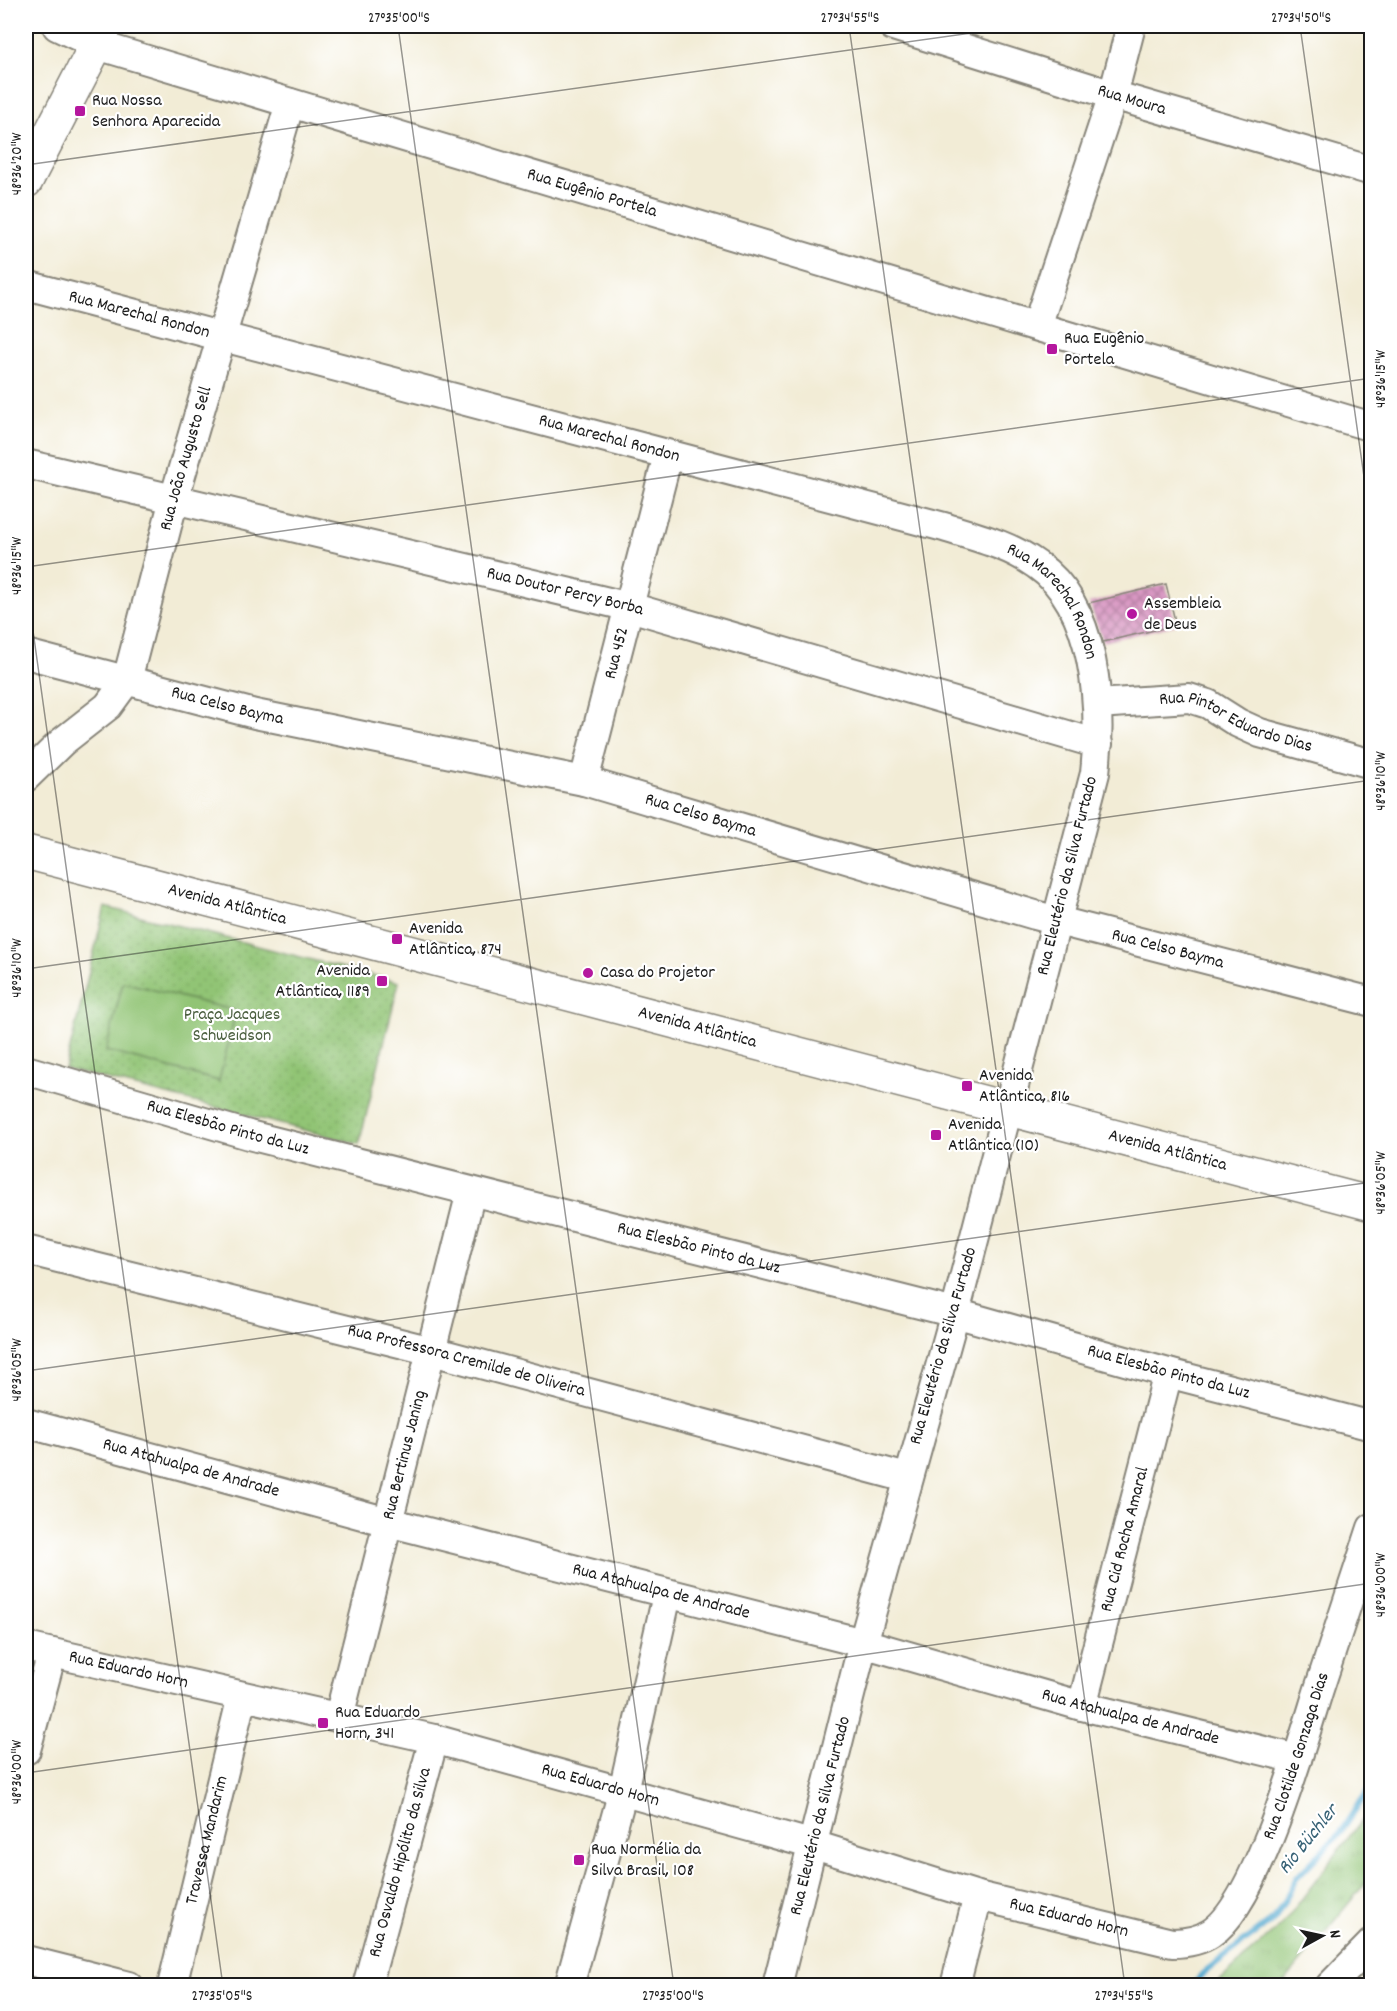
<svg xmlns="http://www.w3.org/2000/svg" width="1397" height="2011" font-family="Dekko,sans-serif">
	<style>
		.grass { fill: url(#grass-tufts); stroke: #567048; stroke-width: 1.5 }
		.park { fill: url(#park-dots); stroke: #567048; stroke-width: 1.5 }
		.pitch { fill: #91c474; stroke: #567048; stroke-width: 1.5 }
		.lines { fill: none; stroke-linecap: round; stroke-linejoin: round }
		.stream { stroke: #52a9cf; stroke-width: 6 }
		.building { fill: url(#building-cross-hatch) }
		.minor-casing { stroke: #878479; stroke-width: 32 }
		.major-casing { stroke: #878479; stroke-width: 36 }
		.minor { stroke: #fff; stroke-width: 28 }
		.major { stroke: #fff; stroke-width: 33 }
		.ticks { fill: none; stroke: #1c1c1c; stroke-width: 1.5; stroke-opacity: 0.45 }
		.poi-dot { fill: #b5179e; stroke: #fff; stroke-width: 2 }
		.labels { text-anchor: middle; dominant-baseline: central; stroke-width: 4.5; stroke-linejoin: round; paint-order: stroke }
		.street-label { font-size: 18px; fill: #1c1c1c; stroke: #fff }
		.poi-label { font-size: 18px; fill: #1c1c1c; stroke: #fff; text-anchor: start }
		.park-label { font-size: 18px; fill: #4b5f3f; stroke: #fff }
		.water-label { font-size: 20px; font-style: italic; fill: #376276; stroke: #fff }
		.neatline { fill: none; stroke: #1c1c1c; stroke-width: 2 }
		.ticks-label { font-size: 15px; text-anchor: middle; fill: #1c1c1c }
	</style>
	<defs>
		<pattern id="grass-tufts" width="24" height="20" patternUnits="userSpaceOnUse" patternTransform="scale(1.5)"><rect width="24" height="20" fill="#91c474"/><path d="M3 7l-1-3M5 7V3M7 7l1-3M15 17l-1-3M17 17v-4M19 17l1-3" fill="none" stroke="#7ca864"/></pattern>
		<pattern id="park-dots" width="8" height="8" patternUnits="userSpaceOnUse" patternTransform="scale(1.5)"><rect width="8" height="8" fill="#91c474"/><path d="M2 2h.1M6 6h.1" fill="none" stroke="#7ca864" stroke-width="1.8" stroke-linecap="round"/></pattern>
		<pattern id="building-cross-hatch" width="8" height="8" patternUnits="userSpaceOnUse" patternTransform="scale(1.5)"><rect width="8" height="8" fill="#d998c3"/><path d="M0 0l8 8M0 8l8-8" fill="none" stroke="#af7b9e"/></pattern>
	</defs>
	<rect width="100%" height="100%" fill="#fff"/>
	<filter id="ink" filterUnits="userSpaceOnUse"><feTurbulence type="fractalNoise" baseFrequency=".0167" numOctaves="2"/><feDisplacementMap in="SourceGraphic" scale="12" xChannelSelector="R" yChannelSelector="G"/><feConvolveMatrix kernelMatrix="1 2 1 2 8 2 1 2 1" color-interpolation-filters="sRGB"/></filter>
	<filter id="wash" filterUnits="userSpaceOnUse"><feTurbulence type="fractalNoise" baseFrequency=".008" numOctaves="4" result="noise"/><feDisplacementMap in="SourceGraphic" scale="24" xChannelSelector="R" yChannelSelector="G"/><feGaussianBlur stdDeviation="1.35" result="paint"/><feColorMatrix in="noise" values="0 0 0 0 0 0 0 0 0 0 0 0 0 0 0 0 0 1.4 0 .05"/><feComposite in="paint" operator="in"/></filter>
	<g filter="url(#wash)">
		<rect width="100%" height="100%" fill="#f2ecd6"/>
		<path class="grass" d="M1371,1808V1876L1282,1985H1215L1285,1921Z"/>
		<path class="park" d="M105,907L399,982L359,1144L65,1069Z"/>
		<path class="pitch" d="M123,982L236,1011L219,1081L106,1051Z"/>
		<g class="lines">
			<path class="stream" d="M1192,1986L1207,1970L1275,1918L1297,1877L1339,1834L1372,1785"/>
		</g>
		<g id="blocks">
			<path class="building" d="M1166,584L1176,625L1103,642L1089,603Z"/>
		</g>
	</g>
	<g filter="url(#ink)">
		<use href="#blocks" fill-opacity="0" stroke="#878479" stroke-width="1.5"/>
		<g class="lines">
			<defs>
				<g id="minor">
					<path id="s1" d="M57,26L97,45L1372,427"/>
					<path id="s2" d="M893,26L1113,95L1372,171"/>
					<path id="s3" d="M26,285L944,527C976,537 1010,545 1037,565C1097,606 1102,708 1095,773L955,1313L863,1643L777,1986"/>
					<path d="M1037,326L1113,95L1131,26"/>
					<path id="s4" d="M26,464L630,607L1098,744"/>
					<path id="s5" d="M26,654L255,714L584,781L1035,915L1372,1002"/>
					<path id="s6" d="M1097,704L1189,698L1208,704L1238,723L1260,733L1372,764"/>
					<path id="s7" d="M26,777L62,742L108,706L127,680L174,499L290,103"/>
					<path id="s8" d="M584,781L668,455"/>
					<path id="s9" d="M26,1070L249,1135L955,1313L1168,1373L1372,1426"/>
					<path id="s10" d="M26,1250L432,1351L907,1478"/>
					<path id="s11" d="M26,1423L388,1522L863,1643L1082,1706L1297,1759"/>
					<path id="s12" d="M26,1647L434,1739L814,1845L978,1896L1172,1943C1185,1943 1199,1941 1211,1933C1257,1904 1302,1743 1319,1689C1337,1635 1354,1582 1372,1528"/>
					<path id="s13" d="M1082,1706L1168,1373"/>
					<path id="s14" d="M339,1717L471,1192"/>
					<path d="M26,1750L52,1653"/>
					<path d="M26,1960L129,1986"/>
					<path id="s15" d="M172,1986L242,1696"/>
					<path id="s16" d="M367,1986L434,1739"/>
					<path d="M569,1986L623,1791L667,1595"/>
					<path d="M955,1986L978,1896"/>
					<path d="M1330,1986L1372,1943"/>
				</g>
				<g id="major">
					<path d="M26,181L106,26"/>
					<path id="s17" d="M26,852L1372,1204"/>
				</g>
			</defs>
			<use href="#minor" class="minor-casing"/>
			<use href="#major" class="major-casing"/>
			<use href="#minor" class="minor"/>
			<use href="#major" class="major"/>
		</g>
	</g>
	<path class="ticks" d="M398,26L674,1986M849,26L1125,1986M1300,26L1372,533M26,165L1021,26M26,567L1372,378M26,581L223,1986M26,969L1372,780M26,1371L1372,1182M26,1773L1372,1583M1370,1986L1372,1985"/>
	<g class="poi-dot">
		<rect x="74" y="105" width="12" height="12" rx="3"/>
		<rect x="1046" y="343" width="12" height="12" rx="3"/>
		<circle cx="1132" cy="614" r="6"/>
		<rect x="391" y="933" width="12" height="12" rx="3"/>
		<circle cx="588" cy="973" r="6"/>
		<rect x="376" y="975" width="12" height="12" rx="3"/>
		<rect x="961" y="1080" width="12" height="12" rx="3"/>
		<rect x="930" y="1129" width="12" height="12" rx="3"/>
		<rect x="317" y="1717" width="12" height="12" rx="3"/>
		<rect x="573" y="1854" width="12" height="12" rx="3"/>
	</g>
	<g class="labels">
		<g class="street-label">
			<text stroke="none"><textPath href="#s2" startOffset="250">Rua Moura</textPath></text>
			<text stroke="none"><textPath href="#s1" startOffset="561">Rua Eugênio Portela</textPath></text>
			<text stroke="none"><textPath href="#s3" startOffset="117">Rua Marechal Rondon</textPath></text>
			<text stroke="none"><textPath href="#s3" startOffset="603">Rua Marechal Rondon</textPath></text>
			<text stroke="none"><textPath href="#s7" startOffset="370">Rua João Augusto Sell</textPath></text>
			<text stroke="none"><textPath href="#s4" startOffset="554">Rua Doutor Percy Borba</textPath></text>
			<text stroke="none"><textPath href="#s3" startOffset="1089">Rua Marechal Rondon</textPath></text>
			<text stroke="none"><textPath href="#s8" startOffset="132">Rua 452</textPath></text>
			<text stroke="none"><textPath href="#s5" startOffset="208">Rua Celso Bayma</textPath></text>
			<text stroke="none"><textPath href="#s6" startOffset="144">Rua Pintor Eduardo Dias</textPath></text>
			<text stroke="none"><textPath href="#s5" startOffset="694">Rua Celso Bayma</textPath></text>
			<text transform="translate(1068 876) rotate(-76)">Rua Eleutério da Silva Furtado</text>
			<text stroke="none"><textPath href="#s17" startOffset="208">Avenida Atlântica</textPath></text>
			<text stroke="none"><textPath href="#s5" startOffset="1180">Rua Celso Bayma</textPath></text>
			<text stroke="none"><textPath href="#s17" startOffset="694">Avenida Atlântica</textPath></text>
			<text stroke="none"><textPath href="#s9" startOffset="210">Rua Elesbão Pinto da Luz</textPath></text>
			<text stroke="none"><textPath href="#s17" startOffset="1180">Avenida Atlântica</textPath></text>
			<text stroke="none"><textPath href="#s9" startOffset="696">Rua Elesbão Pinto da Luz</textPath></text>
			<text transform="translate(944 1346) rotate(-74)">Rua Eleutério da Silva Furtado</text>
			<text stroke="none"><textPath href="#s10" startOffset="454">Rua Professora Cremilde de Oliveira</textPath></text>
			<text stroke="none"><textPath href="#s9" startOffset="1182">Rua Elesbão Pinto da Luz</textPath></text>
			<text stroke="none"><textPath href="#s14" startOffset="270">Rua Bertinus Janing</textPath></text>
			<text stroke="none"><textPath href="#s11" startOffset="171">Rua Atahualpa de Andrade</textPath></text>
			<text stroke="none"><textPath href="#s13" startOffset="172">Rua Cid Rocha Amaral</textPath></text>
			<text stroke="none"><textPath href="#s11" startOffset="657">Rua Atahualpa de Andrade</textPath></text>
			<text stroke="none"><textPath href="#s12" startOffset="105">Rua Eduardo Horn</textPath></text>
			<text stroke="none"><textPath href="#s11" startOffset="1143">Rua Atahualpa de Andrade</textPath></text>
			<text stroke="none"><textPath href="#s12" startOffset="1424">Rua Clotilde Gonzaga Dias</textPath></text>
			<text stroke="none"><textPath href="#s12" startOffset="591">Rua Eduardo Horn</textPath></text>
			<text transform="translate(821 1816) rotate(-76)">Rua Eleutério da Silva Furtado</text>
			<text stroke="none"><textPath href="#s15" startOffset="150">Travessa Mandarim</textPath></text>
			<text stroke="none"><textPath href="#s16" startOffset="128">Rua Osvaldo Hipólito da Silva</textPath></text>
			<text stroke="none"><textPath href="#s12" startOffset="1078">Rua Eduardo Horn</textPath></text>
		</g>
		<g class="poi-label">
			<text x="92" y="101">Rua Nossa<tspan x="92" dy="21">Senhora Aparecida</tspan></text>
			<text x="1064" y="339">Rua Eugênio<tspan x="1064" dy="21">Portela</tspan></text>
			<text x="1144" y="604">Assembleia<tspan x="1144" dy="21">de Deus</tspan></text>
			<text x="409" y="929">Avenida<tspan x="409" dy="21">Atlântica, 874</tspan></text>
			<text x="370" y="971" text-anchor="end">Avenida<tspan x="370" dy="21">Atlântica, 1189</tspan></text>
			<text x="600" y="973">Casa do Projetor</text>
			<text x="979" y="1076">Avenida<tspan x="979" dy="21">Atlântica, 816</tspan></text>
			<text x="948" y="1125">Avenida<tspan x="948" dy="21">Atlântica (10)</tspan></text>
			<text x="335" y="1713">Rua Eduardo<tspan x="335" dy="21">Horn, 341</tspan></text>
			<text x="591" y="1850">Rua Normélia da<tspan x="591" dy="21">Silva Brasil, 108</tspan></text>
		</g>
		<g class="park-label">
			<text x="232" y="1015">Praça Jacques<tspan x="232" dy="21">Schweidson</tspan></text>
		</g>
		<g class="water-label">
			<text transform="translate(1309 1840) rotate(-51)">Rio Büchler</text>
		</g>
	</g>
	<rect width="1397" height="2011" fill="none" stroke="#fff" stroke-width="66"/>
	<g transform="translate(1322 1936) rotate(82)" stroke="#ffffff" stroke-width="4.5" paint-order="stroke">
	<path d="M0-4.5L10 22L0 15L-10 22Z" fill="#1c1c1c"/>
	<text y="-9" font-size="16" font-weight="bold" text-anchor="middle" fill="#1c1c1c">N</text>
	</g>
	<rect x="33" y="33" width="1331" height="1945" class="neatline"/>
	<g class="ticks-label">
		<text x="399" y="22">27°35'00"S</text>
		<text x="850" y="22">27°34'55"S</text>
		<text x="1301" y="22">27°34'50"S</text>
		<text transform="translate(16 164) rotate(-90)" y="5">48°36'20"W</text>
		<text transform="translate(1380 379) rotate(-90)" y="5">48°36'15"W</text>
		<text transform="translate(16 566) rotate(-90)" y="5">48°36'15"W</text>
		<text transform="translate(1380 781) rotate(-90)" y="5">48°36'10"W</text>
		<text transform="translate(16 968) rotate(-90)" y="5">48°36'10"W</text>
		<text transform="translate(1380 1183) rotate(-90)" y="5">48°36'05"W</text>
		<text transform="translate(16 1370) rotate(-90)" y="5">48°36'05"W</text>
		<text transform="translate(1380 1585) rotate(-90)" y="5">48°36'00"W</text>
		<text transform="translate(16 1772) rotate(-90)" y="5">48°36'00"W</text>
		<text x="222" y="2000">27°35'05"S</text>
		<text x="673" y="2000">27°35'00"S</text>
		<text x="1124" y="2000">27°34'55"S</text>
	</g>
</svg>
